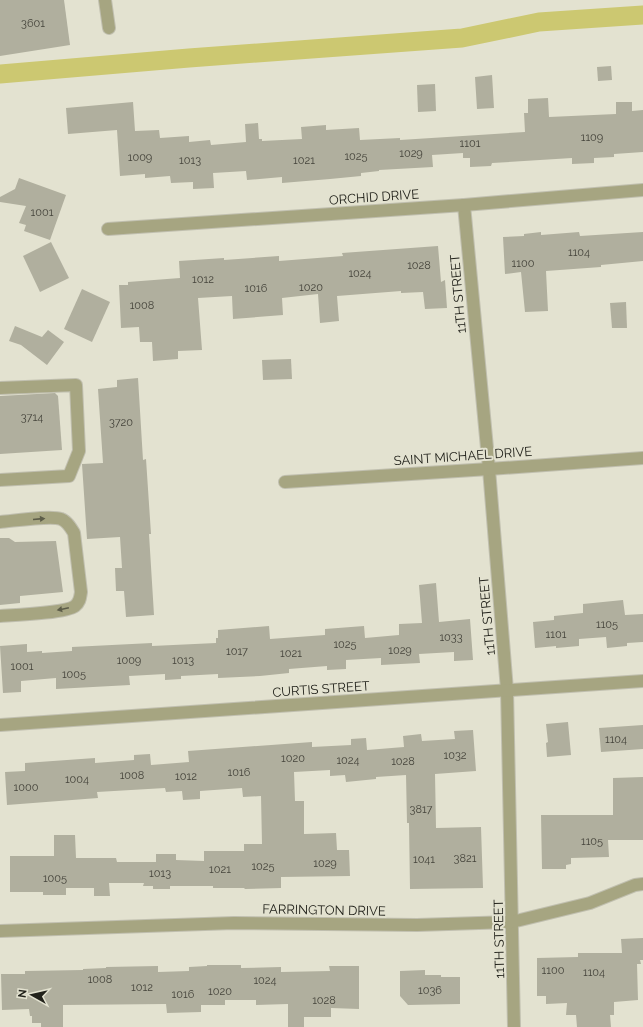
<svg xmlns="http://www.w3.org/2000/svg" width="643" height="1027" font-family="Raleway,sans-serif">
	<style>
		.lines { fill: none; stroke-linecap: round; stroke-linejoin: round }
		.canal { stroke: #ccc871; stroke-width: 19 }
		.building { fill: #b0af9e }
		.minor-casing { stroke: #c0bfaf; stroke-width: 14 }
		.minor { stroke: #a6a581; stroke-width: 12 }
		.oneway { fill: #5d5d49 }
		.labels { text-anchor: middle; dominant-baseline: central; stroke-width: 4; stroke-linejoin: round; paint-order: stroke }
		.number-label { font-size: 11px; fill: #46453c }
		.street-label { font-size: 13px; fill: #22221b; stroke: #e3e2d0 }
	</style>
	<rect width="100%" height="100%" fill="#e3e2d0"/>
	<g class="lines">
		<path class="canal" d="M0,74L189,58L462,38L539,22L643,15"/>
	</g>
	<g class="building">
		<path d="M0,0H64L70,45L0,56Z"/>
		<path d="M611,66L612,80L598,81L597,67Z"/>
		<path d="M492,75L494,108L477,109L475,77Z"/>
		<path d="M435,84L436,111L418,112L417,85Z"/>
		<path d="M548,98L549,117L616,114V102H632V111L643,110V152L614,154V157L594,158V163L572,164V158L492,163L491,166L470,167V158H463V153L432,155L433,167L379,170V171L361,173V176L330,179L282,183V177L247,180L246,171L213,173L214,188L193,189V182L171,183L170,176L145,178V174L120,176L117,130L68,134L66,108L133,102L135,131L159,130L160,138L189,136V142L210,140L211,145L246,142L245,124L258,123L259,139H262V141L302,139L301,127L326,125V130L359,128L360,140L400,138V140L525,132L524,113H528V99Z"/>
		<path d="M19,178L66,195L50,240L24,231L26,225L19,223L26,206L0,202V197L15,189Z"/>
		<path d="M541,232V235L579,232L580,236L643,232V261L601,265V267L546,271L548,311L525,312L521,272L505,274L503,237L524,236V234Z"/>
		<path d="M51,242L69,278L40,292L23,256Z"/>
		<path d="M438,246L441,282L445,280L447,308L425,309L423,292L401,293V291L337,296L339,321L320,323L318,294L282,298L283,315L233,319L232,296L198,298L202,350L178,351V359L153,361L152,342H140L139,327L121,328L119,285H128V282L180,278L179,261L224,258V260L279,256V261L343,256L342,253Z"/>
		<path d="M82,289L110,302L92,342L64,329Z"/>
		<path d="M626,302L627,328H612L610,303Z"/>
		<path d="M15,326L42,337L48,330L64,342L47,365L21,345L9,341Z"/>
		<path d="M291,359L292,379L263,380L262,360Z"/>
		<path d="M138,378L143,460L146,459L151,534H149L154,615L126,617L124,591H116L115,568H122L120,537L87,539L82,464L103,463L98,389L117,387V380Z"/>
		<path d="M55,393L58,396L62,450L0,454V396Z"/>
		<path d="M0,538H9L15,542L56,541L63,592L20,596V603L0,605Z"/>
		<path d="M436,583L439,622L470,619L473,660L454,661V652L419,654L420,663L381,665V658L346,660V669L327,670V666L289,669V673L260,676L218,678V674L181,676V679L165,680V674L129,676L130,685L56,689V678L21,681V692L3,693L0,646L27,644V652L42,651V653L72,651V647L152,643V646L216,643V638H218V630L269,626L270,639L325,635V629L364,626L365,638L399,635V624L422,623L419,585Z"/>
		<path d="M623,600L625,615L643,614V642L627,643V646L607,648L606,637L579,639V646L556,648V646L535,648L533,622L554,620V616L583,613V604Z"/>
		<path d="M568,722L571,755L547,757L546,743L548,742L546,724Z"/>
		<path d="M643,725V749L601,752L599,728Z"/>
		<path d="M473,730L476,771L435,774L436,828L481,827L483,888L410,889L409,823H407L406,775L376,777V779L346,782L345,775L330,776V770L294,772L295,801H304V834L336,833L337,850H349L350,876L281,877V888L245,889L244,888H213V886H170V889H153V886H143L144,883H109L110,896H94V888H66V895H43V892H10V856H54V835H75L76,858H116L117,862H156V854H176V860L204,861V851H244V844H262L261,796L243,797L242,788L200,791V799L183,800L182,791L166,792L165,788L97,792L98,798L7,805L5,772L25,771V763L95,758V763L134,760V755L150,754L151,765L189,762L188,751L312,742V747L351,745V739L366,738L367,750L404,747L403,736L421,734L422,741L455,739L454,731Z"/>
		<path d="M643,777V840H608L609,857L571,858V864L566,865V869H542L541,815H613V778Z"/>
		<path d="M643,938V960H640L641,964H637L638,1000L614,1002V1015H610L611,1027H577L576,1015H566L567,1003L546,1004V996H537V958L578,957V953H622L621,939Z"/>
		<path d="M207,965H241V968L281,967V972L330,971L329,966H359V1009L331,1008V1017H304V1027H288V1004L256,1005V1000H225V1005H201V1012L167,1013L166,1004L63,1005V1027H41V1023H32V1016H30L29,1009L2,1010L1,974H25V971L83,970V969L106,968V967L158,966V972L189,971V967L207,966Z"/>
		<path d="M425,970V975H441V977H460V1004L408,1005L400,996V971Z"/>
	</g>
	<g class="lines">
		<defs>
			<g id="minor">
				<path d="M105,0L109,28"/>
				<path d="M464,205L489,469L507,690L514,1027"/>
				<path d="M108,229L464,205L643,190"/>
				<path d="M0,388L76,385L79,451L69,476L0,480"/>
				<path d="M285,482L489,469L643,458"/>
				<path d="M0,522C13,521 51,515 61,519C67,521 71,528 74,533L81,592C80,598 80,602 75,606C66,613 15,615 0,616"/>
				<path d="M0,725L643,681"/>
				<path d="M0,931L234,923L417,925L512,922L590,903L635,885L643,884"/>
			</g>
		</defs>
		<use href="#minor" class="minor-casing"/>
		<use href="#minor" class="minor"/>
	</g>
	<defs><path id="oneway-solid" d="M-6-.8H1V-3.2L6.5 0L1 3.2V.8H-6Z"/></defs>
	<g class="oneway">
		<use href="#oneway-solid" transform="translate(39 519) rotate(-5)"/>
		<use href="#oneway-solid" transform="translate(63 609) rotate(168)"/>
	</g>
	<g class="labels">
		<g class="number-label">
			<text x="33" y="23">3601</text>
			<text x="592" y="137">1109</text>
			<text x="470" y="143">1101</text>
			<text x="411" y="153">1029</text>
			<text x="356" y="156">1025</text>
			<text x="140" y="157">1009</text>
			<text x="190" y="160">1013</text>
			<text x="304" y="160">1021</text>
			<text x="42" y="212">1001</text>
			<text x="579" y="252">1104</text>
			<text x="523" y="263">1100</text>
			<text x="419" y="265">1028</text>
			<text x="360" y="273">1024</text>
			<text x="203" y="279">1012</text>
			<text x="311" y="287">1020</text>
			<text x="256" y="288">1016</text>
			<text x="142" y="305">1008</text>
			<text x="32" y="417">3714</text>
			<text x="121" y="422">3720</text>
			<text x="607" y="624">1105</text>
			<text x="556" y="634">1101</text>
			<text x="451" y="637">1033</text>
			<text x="345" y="644">1025</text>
			<text x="400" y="650">1029</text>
			<text x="237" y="651">1017</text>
			<text x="291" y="653">1021</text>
			<text x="129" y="660">1009</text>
			<text x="183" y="660">1013</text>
			<text x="22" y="666">1001</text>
			<text x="74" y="674">1005</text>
			<text x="616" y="739">1104</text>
			<text x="455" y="755">1032</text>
			<text x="293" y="758">1020</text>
			<text x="348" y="760">1024</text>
			<text x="403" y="761">1028</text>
			<text x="239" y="772">1016</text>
			<text x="132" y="775">1008</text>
			<text x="186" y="776">1012</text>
			<text x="77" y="779">1004</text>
			<text x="26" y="787">1000</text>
			<text x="421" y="809">3817</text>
			<text x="592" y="841">1105</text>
			<text x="465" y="858">3821</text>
			<text x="424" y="859">1041</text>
			<text x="325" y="863">1029</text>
			<text x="263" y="866">1025</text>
			<text x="220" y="869">1021</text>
			<text x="160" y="873">1013</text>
			<text x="55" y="878">1005</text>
			<text x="553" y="970">1100</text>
			<text x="594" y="972">1104</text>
			<text x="100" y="979">1008</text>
			<text x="265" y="980">1024</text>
			<text x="142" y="987">1012</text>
			<text x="430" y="990">1036</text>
			<text x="220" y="991">1020</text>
			<text x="183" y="994">1016</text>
			<text x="324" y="1000">1028</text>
		</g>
		<g class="street-label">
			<text transform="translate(374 197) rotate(-4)">ORCHID DRIVE</text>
			<text transform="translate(458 294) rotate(-95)">11TH STREET</text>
			<text transform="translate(463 456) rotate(-4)">SAINT MICHAEL DRIVE</text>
			<text transform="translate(487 616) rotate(-95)">11TH STREET</text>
			<text transform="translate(321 689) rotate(-4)">CURTIS STREET</text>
			<text transform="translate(324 910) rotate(1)">FARRINGTON DRIVE</text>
			<text transform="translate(499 939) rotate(-91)">11TH STREET</text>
		</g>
	</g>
	<g transform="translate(32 995) rotate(278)" stroke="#e3e2d0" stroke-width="3" paint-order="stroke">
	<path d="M0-3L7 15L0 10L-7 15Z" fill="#22221b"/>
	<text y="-6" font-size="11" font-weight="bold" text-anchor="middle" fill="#22221b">N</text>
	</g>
</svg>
